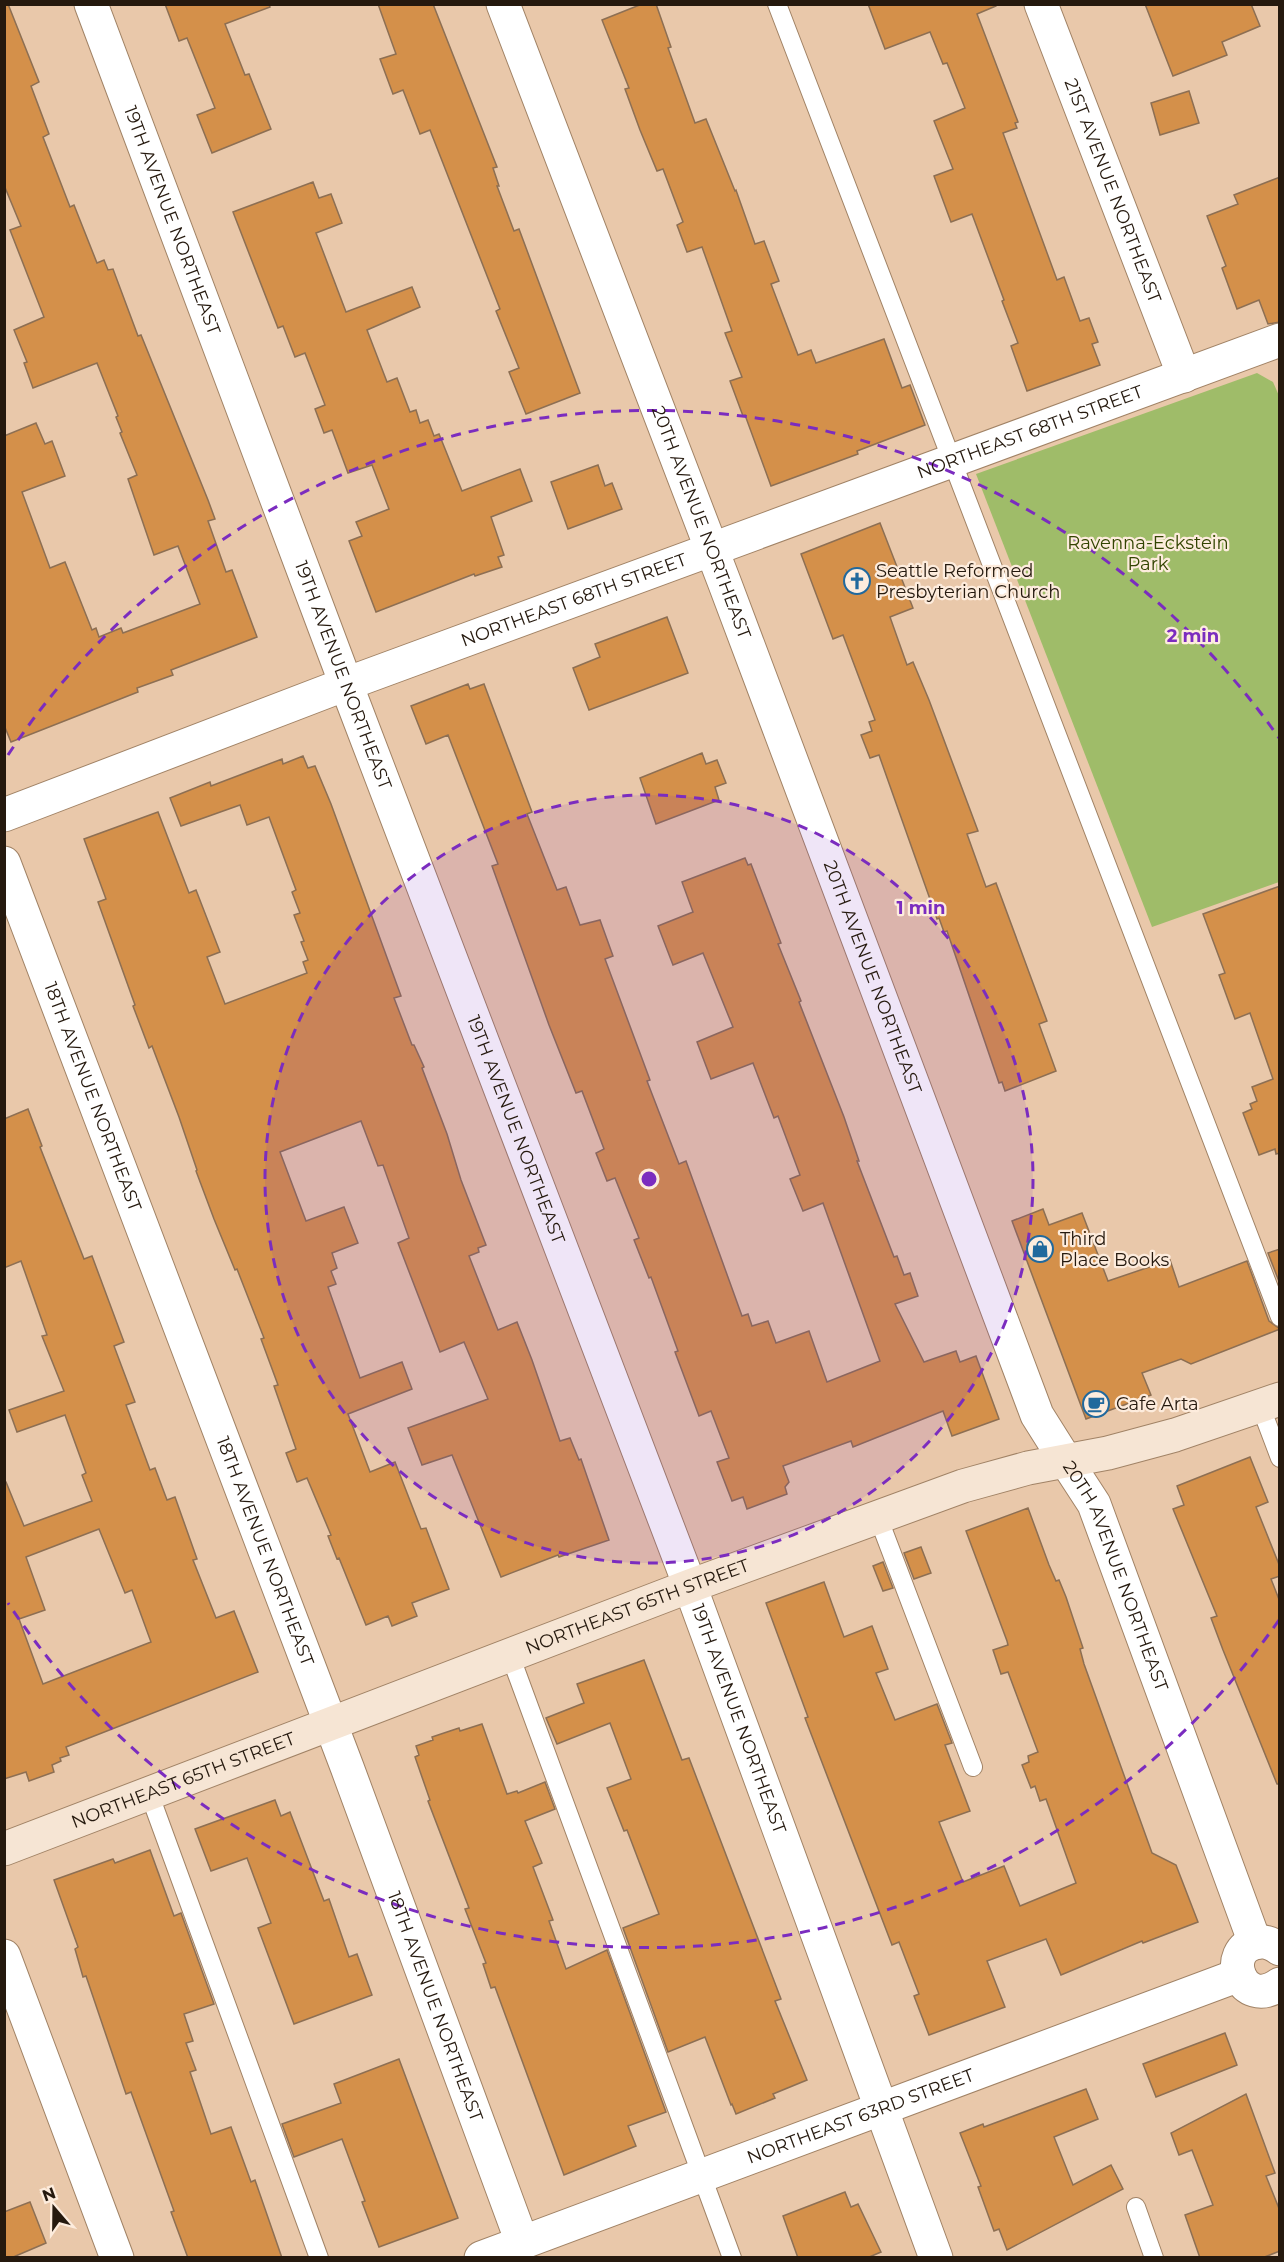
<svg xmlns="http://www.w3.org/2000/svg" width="1284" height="2262" font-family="Montserrat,sans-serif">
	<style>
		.green { fill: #9fbc69 }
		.building { fill: #d4904a; stroke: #8d6f53; stroke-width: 1.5; fill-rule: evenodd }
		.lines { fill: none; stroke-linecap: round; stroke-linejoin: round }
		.service-casing { stroke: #a18366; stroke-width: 20 }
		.minor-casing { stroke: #a18366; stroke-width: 35 }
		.tertiary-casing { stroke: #a18366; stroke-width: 35 }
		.secondary-casing { stroke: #a18366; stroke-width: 35 }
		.service { stroke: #fff; stroke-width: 18 }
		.minor { stroke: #fff; stroke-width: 33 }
		.tertiary { stroke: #fff; stroke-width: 33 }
		.secondary { stroke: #f6e5d4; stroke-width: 33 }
		.ring { fill: none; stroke: #7b2cbf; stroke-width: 3; stroke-dasharray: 10 8 }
		.labels { text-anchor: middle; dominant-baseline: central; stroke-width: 4.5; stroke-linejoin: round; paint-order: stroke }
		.street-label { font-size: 18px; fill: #25190e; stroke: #fdecdd }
		.park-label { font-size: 18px; fill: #324401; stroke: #fdecdd }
		.poi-label { font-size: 18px; fill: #25190e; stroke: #fdecdd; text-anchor: start }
		.centre { fill: #7b2cbf; stroke: #fdecdd; stroke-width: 3 }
		.ring-label { font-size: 18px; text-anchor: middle; font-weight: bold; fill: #7b2cbf; stroke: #fdecdd; stroke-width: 4.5; stroke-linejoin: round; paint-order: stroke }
	</style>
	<rect width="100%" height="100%" fill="#e9c8aa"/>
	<path class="green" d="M1257,373L1273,382L1280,398L1279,882L1152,927L976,474Z"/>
	<g class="building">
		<path d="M4,4H8L39,82L31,86L49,134L43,137L70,207L74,205L97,263L104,260L108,270L113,269L138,336L141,335L208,500L215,519L208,521L226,572L232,570L257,637L171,670L173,675L137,688L138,692L11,742L4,725V436L36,423L45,444L52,441L65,476L22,492L50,568L65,562L92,630L96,628L99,637L121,628L123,633L200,604L178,546L154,555L128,479L137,475L120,433L122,432L116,417L118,416L97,363L33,388L24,363L27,362L14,330L44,317L10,230L21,226L4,185Z"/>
		<path d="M165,4H269L270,7L225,24L245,75L249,74L271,129L212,153L197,115L215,108L187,38L179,41Z"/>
		<path d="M378,4H433L497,167L493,168L499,186H497L514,231L519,229L580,393L526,414L509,372L519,368L496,311L500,309L430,130L420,134L403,90L393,94L380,59L396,54Z"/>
		<path d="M642,4H656L671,47L668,48L695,123L706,119L735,191L736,190L755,244L764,241L779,281L771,284L798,355L811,350L816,363L884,339L902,388L910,385L925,425L857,451L858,454L771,486L745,415L743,416L730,381L742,377L725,333L732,331L702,247L687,252L677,225L683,222L663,169L657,171L640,130L625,89L629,88L602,20Z"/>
		<path d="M868,4H996V6L977,14L1018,122L1015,123L1017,128L1003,133L1057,280L1064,277L1080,321L1089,318L1098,342L1092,344L1100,365L1027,391L1011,346L1018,343L1002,301L1004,300L972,214L951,222L934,176L953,169L934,121L965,108L947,63L943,64L930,32L885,49Z"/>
		<path d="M1145,4H1251L1260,26L1222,42L1227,55L1173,76Z"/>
		<path d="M1189,91L1199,123L1160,135L1151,103Z"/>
		<path d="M1280,177V322L1268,324L1259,300L1237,309L1222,268L1226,266L1207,216L1238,204L1234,195Z"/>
		<path d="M313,182L319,198L331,194L342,223L316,233L346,312L412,287L420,307L367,330L387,382L397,378L410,412L416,410L420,423L428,420L434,436L439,434L462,491L520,469L532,501L491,517L504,555L498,557L502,567L475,576L474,574L376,612L349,541L362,536L356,522L389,509L372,465L348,473L332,430L324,433L315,409L325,405L305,353L295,357L283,326L278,328L233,212Z"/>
		<path d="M598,465L605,486L612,483L622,509L568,529L551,482Z"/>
		<path d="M880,523L913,608L890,617L907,665L913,662L929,700L978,831L967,834L986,887L996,883L1047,1021L1039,1024L1056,1071L1005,1091L1002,1082L999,1083L947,931L944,932L939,918L937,919L879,755L870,758L861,735L872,731L869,722L875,720L843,635L833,639L801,554Z"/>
		<path d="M667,617L688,673L589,710L573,668L600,657L595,644Z"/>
		<path d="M468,684L470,689L484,684L532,812L527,814L557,890L566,887L580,925L600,920L613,956L605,959L650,1080L647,1081L679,1164L686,1161L742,1316L748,1314L752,1326L768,1321L776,1343L809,1331L827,1382L880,1361L823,1203L803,1211L790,1179L800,1175L778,1116L774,1118L753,1063L711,1079L697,1042L733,1027L703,953L673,965L658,926L693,912L682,882L745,858L748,865L751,864L781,943L778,944L801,1001L799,1002L844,1117L859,1161H857L894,1257L897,1256L904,1275L910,1273L918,1296L895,1304L924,1362L956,1351L960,1362L976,1356L999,1419L952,1436L943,1411L853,1447L851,1441L783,1466L789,1482L785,1487L787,1494L747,1509L743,1497L732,1501L717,1462L729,1458L711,1411L699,1416L675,1352L678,1351L651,1277L649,1278L634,1240L639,1238L615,1178L607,1181L596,1153L604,1149L582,1091L576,1093L549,1025L492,866L498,864L448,735L426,744L411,706Z"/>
		<path d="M702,753L706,764L717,760L726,783L715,787L719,800L656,824L640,778Z"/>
		<path d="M303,756L308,768L315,766L331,804L401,996L394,998L412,1045H414L424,1067L422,1068L447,1134L461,1180L486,1245L478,1248L479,1252L469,1256L498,1330L517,1322L532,1360L560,1441L570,1438L579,1460L581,1459L609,1540L559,1557L558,1555L501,1577L452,1455L422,1465L408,1428L488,1399L464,1342L440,1352L398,1243L409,1238L383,1165L378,1166L361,1121L280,1152L306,1221L344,1207L358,1243L332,1253L337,1268L331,1271L336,1284L328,1287L360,1378L402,1362L412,1389L348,1414L370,1472L395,1462L421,1529L426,1528L449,1589L412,1603L417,1616L392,1626L388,1616L366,1625L339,1558L337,1559L328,1536L331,1535L307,1478L297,1482L286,1453L296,1449L274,1386L278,1385L261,1339L264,1338L237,1269L235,1270L214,1219L196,1171L197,1170L179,1117L152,1046L149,1048L133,1006L135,1005L98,902L106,899L84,839L158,812L189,893L196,890L220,952L207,957L225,1004L307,973L303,962L308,960L301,942L304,941L294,915L300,913L292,892L296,890L269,817L247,825L240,805L181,826L170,798L210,782L211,786L282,759L283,764Z"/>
		<path d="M1280,886V1153L1276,1154L1275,1149L1259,1155L1243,1113L1252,1109L1250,1104L1257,1101L1252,1087L1273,1079L1250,1013L1235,1019L1219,975L1225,973L1203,914Z"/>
		<path d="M28,1109L42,1146L40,1147L84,1259L92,1256L124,1342L114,1346L135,1402L126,1405L150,1470L155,1468L167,1500L175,1497L197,1559L193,1560L216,1618L234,1611L258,1672L66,1747L69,1755L60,1758L61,1761L52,1765L54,1772L29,1781L26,1772L4,1779V1482H6L24,1526L92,1501L82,1475L86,1473L65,1415L17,1432L9,1410L64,1391L42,1336L47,1335L21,1261L4,1268V1119ZM99,1529L125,1593L132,1590L151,1642L43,1684L19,1619L45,1610L26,1557Z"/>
		<path d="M1043,1209L1049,1225L1082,1213L1108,1281L1170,1260L1179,1287L1247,1261L1269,1321L1280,1329L1191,1364L1181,1359L1142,1373L1151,1395L1086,1419L1012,1221Z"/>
		<path d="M1280,1249V1284L1268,1253Z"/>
		<path d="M1250,1457L1268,1502L1256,1507L1280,1567V1576L1271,1579L1280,1602V1784H1277L1223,1650L1211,1618L1217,1616L1173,1509L1184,1505L1177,1486Z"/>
		<path d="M1028,1508L1049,1565L1056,1581L1059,1580L1066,1597L1083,1648L1080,1649L1084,1664L1152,1853L1176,1865L1198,1922L1143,1943L1142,1941L1061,1975L1046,1939L987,1961L1005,2007L929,2035L914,1996L919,1994L899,1942L892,1945L805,1718L808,1717L766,1603L824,1582L844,1637L872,1626L888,1669L876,1673L895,1720L937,1704L952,1743L945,1745L970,1811L939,1822L963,1882L1004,1866L1020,1906L1076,1883L1046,1799L1040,1801L1035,1786L1031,1788L1022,1765L1029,1762L1028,1756L1038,1752L1008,1672L1001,1674L993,1650L1008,1645L1007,1641L966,1531Z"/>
		<path d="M921,1547L931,1573L914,1579L904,1553Z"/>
		<path d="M883,1562L893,1588L883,1591L873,1566Z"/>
		<path d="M644,1660L682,1760L689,1758L781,1999L775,2001L807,2080L773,2094L775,2098L736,2114L732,2104L731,2105L705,2037L668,2052L623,1928L659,1914L627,1830L624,1831L607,1788L631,1779L610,1723L557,1744L546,1718L584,1703L577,1684Z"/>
		<path d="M482,1724L507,1794L517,1791L518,1793L545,1782L555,1809L525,1821L542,1863L533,1867L553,1920L549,1921L566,1969L607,1950L666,2112L628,2126L636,2146L564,2175L495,1987L491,1988L483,1964L486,1963L465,1909L469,1908L428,1801L430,1800L415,1757L419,1755L416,1746L433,1740L432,1737L459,1728L460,1731Z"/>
		<path d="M275,1800L281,1816L290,1812L324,1901L329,1899L349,1957L357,1954L372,1995L294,2024L258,1928L271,1923L247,1858L211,1871L195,1829Z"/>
		<path d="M150,1850L174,1916L181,1913L214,2004L184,2014L193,2041L186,2043L196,2070L190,2072L211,2134L231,2127L251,2182L255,2180L282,2258H188L171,2212L174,2211L131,2092L126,2094L86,1976L83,1977L75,1949L78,1947L54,1880L113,1859L115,1863Z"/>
		<path d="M1225,2033L1237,2065L1156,2097L1143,2064Z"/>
		<path d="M399,2059L458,2218L379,2247L362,2202L365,2201L342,2139L294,2157L282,2124L341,2103L334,2084Z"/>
		<path d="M1086,2089L1098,2119L1054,2137L1073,2185L1111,2165L1123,2189L1007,2250L999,2229L994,2231L978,2187L981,2186L960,2133L983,2124L984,2127Z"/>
		<path d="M1246,2094L1275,2173L1266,2176L1280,2211V2251L1262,2258H1200L1185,2215L1213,2205L1192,2150L1179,2155L1171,2133Z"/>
		<path d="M845,2192L851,2207L858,2204L881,2252L867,2258H798L783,2216Z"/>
		<path d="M30,2202L46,2243L11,2258H4V2212Z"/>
	</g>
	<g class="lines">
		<defs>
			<g id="service">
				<path d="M777,4L1280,1317"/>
				<path d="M1260,1405L1280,1458"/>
				<path d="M878,1517L973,1767"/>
				<path d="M510,1655L732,2258"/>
				<path d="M149,1793L319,2258"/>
				<path d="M1136,2207L1154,2258"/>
			</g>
			<g id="minor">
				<path id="s1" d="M91,4L346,684L690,1586L936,2258"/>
				<path id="s2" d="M1041,4L1184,376"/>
				<path id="s3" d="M4,815L346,684L1280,340"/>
				<path id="s4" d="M4,863L347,1767L522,2242"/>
				<path id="s5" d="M1066,1461L1094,1504L1255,1943"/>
				<path d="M1280,1949C1273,1944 1266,1941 1258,1942C1219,1949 1241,2012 1280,1984"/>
				<path d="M4,1956L117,2258"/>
				<path id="s6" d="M481,2258L1239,1975"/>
			</g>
			<g id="tertiary">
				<path id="s7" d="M503,4L725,584L1037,1415L1066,1461"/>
			</g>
			<g id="secondary">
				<path id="s8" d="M4,1849L690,1586L963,1486L1028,1468L1108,1453L1175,1435L1280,1399"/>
			</g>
		</defs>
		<use href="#service" class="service-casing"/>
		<use href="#minor" class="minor-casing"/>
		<use href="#tertiary" class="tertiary-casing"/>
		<use href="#secondary" class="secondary-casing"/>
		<use href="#service" class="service"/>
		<use href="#minor" class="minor"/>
		<use href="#tertiary" class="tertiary"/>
		<use href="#secondary" class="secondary"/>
	</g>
	<circle cx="649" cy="1179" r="384" fill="#7b2cbf" fill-opacity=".12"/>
	<g class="ring">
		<circle cx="649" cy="1179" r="384"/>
		<path d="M1279 1620A769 769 0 0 1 8 1603M8 755A769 769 0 0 1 1279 738"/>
	</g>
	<defs>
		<symbol id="church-ring" viewBox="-11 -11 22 22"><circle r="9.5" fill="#fdecdd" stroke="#21699d" stroke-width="1.5"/><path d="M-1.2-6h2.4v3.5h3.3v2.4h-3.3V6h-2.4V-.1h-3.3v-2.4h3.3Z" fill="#21699d"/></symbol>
		<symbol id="shop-ring" viewBox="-11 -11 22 22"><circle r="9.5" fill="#fdecdd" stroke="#21699d" stroke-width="1.5"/><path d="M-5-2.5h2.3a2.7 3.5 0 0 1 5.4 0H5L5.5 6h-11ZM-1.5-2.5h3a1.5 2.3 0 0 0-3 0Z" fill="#21699d"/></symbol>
		<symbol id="cafe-ring" viewBox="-11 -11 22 22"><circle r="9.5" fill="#fdecdd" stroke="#21699d" stroke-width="1.5"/><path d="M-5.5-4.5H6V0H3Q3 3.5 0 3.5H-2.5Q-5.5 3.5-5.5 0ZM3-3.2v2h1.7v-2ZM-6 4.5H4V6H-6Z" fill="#21699d"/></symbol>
	</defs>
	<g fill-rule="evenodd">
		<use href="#church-ring" x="842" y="566" width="30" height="30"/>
		<use href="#shop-ring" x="1025" y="1234" width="30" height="30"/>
		<use href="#cafe-ring" x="1081" y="1389" width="30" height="30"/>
	</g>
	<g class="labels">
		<g class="street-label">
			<text stroke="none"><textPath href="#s2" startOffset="200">21ST AVENUE NORTHEAST</textPath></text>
			<text stroke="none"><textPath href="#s1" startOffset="231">19TH AVENUE NORTHEAST</textPath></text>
			<text stroke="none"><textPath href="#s3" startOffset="1095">NORTHEAST 68TH STREET</textPath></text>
			<text stroke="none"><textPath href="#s7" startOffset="555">20TH AVENUE NORTHEAST</textPath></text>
			<text stroke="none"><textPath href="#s3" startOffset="609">NORTHEAST 68TH STREET</textPath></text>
			<text stroke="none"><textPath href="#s1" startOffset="717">19TH AVENUE NORTHEAST</textPath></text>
			<text stroke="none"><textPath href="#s7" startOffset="1041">20TH AVENUE NORTHEAST</textPath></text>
			<text stroke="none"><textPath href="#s4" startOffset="250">18TH AVENUE NORTHEAST</textPath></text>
			<text stroke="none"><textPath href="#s1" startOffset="1203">19TH AVENUE NORTHEAST</textPath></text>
			<text stroke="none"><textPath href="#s4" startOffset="736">18TH AVENUE NORTHEAST</textPath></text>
			<text stroke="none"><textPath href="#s5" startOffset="126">20TH AVENUE NORTHEAST</textPath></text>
			<text stroke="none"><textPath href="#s8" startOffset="678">NORTHEAST 65TH STREET</textPath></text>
			<text stroke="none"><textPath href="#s1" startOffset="1833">19TH AVENUE NORTHEAST</textPath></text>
			<text stroke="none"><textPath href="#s8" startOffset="192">NORTHEAST 65TH STREET</textPath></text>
			<text stroke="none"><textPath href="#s4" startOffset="1222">18TH AVENUE NORTHEAST</textPath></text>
			<text stroke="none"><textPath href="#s6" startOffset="405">NORTHEAST 63RD STREET</textPath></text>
		</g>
		<g class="park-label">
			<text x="1148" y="543">Ravenna-Eckstein<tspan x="1148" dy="21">Park</tspan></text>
		</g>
		<g class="poi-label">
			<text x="876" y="571">Seattle Reformed<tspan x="876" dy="21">Presbyterian Church</tspan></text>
			<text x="1060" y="1239">Third<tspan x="1060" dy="21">Place Books</tspan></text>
			<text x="1116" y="1404">Cafe Arta</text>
		</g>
	</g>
	<circle cx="649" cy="1179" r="9" class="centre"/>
	<g class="ring-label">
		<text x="1193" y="642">2 min</text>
		<text x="921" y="914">1 min</text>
	</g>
	<rect width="1284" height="2262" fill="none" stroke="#25190e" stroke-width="12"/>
	<g transform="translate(54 2208) rotate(340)" stroke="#fdecdd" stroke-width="4.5" paint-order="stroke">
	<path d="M0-4.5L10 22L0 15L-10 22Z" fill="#25190e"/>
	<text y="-9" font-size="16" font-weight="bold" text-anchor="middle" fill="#25190e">N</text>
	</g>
</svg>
